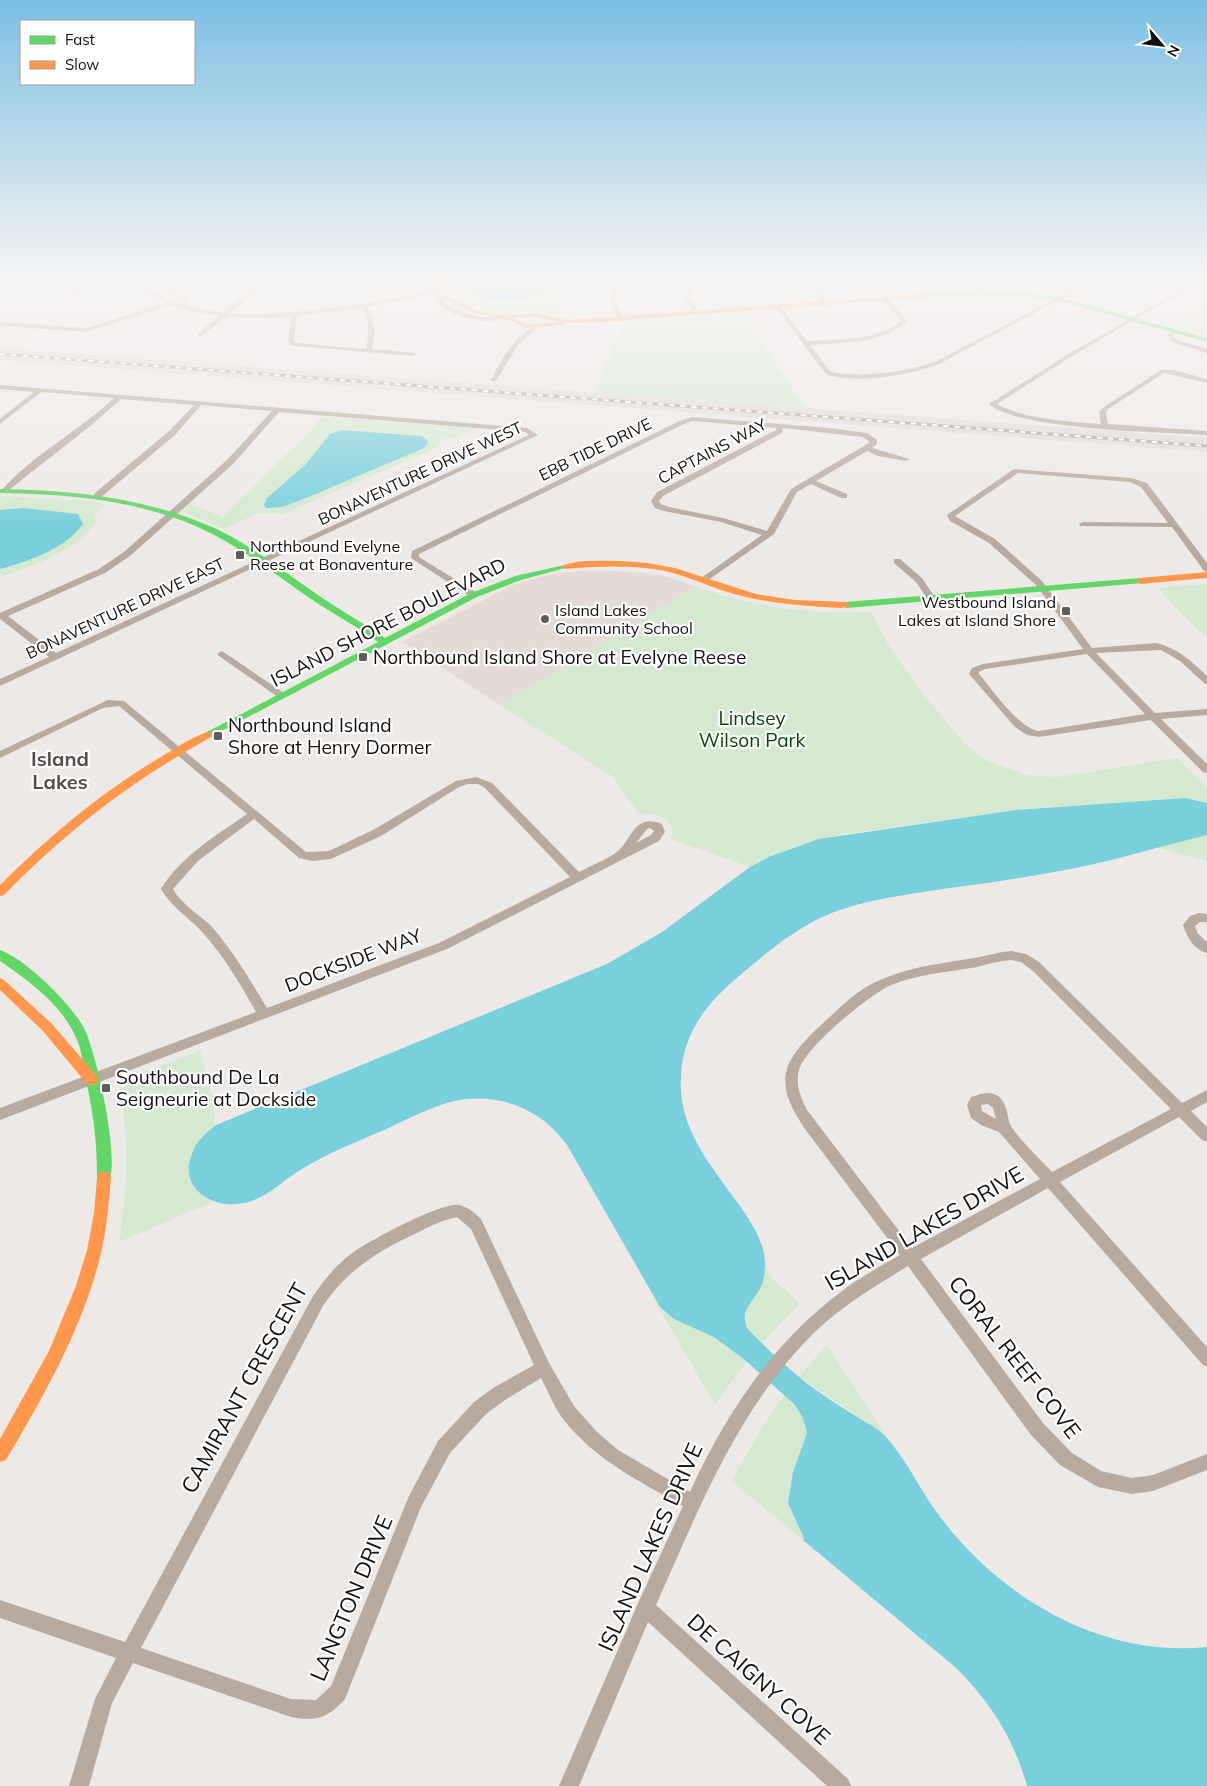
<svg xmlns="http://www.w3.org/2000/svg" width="1207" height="1786" font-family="Mulish,sans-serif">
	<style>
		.built { fill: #e4dbd6 }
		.green { fill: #d5e9d0 }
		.water { fill: #7acfdc }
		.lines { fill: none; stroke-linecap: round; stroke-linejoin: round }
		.street { fill: #b9aaa0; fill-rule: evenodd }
		.fast { fill: #63d668; fill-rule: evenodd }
		.slow { fill: #ff974d; fill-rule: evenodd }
		.rail-casing { stroke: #aea6a0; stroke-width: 3 }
		.rail { stroke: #fff; stroke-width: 2; stroke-dasharray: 5.5; stroke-linecap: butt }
		.poi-dot { fill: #5f5c5b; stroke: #fff; stroke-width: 2 }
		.labels { text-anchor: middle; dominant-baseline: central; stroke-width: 4.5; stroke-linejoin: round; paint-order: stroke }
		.far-street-label { font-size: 16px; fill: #12100f; stroke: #fff }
		.far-poi-label { font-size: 16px; fill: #12100f; stroke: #fff; text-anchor: start }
		.street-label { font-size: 19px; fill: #12100f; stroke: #fff }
		.poi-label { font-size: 19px; fill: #12100f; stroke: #fff; text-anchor: start }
		.park-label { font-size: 19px; fill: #054806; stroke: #fff }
		.neighbourhood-label { font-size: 20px; font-weight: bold; fill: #524c4a; stroke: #fff }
		.near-street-label { font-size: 22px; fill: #12100f; stroke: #fff }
	</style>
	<rect width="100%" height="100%" fill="#ede9e7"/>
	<g class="built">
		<path d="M0,348L1207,438V452L0,360Z"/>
		<path d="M592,570L647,573L667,577L696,587L500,705L402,642L513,585L551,574Z"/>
	</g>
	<g class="green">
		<path d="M436,279H492L476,284L529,298L562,283C553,295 556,304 562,317C513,310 473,321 436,279Z"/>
		<path d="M852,279H937L906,293L860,297Z"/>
		<path d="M1207,307V337L1173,328Z"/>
		<path d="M741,314L807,409L595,393L623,323Z"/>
		<path d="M322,417L478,428L455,439L444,438L437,448L283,514L259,513L224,529L179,510L187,503L223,517L306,435Z"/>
		<path d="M0,496L90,501L106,505L94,515L97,521C74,553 36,564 0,577Z"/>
		<path d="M1207,584V637L1181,614L1158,588Z"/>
		<path d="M696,587C754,607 810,615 871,612L889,646L921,691L965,744L989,762L1028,775L1057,777L1177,758L1207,787V803L1185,798L1016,810L844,834L795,846L750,867L671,839L673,831C669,815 653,813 639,814L613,777L500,705Z"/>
		<path d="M1207,835V861L1156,847Z"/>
		<path d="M200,1051L210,1087L216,1125L205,1134L201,1196L212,1202L119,1242C128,1183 130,1141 118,1082Z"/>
		<path d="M762,1248L769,1275L800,1304C768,1335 740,1368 715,1405L653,1297C672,1323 688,1322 714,1336C725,1343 735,1352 745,1360L746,1328L743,1319L747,1307L754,1298L766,1268Z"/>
		<path d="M827,1345L895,1449L873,1426L802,1379L795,1405L803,1418L807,1433L793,1472L801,1531L804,1538L803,1540L732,1481C759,1428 786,1389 827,1345Z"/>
	</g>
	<g class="water">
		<path d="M492,279H565C548,298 497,309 474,293L472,290L476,284Z"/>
		<path d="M341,430L421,436L427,440L428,443L424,448L306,498L282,507L267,508L264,505L267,498L305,465L330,434Z"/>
		<path d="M24,508L78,514L83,524C65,549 29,561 0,569V510Z"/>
		<path d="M1185,798L1207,803V835C1157,847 1104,864 1054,872C1012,880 971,885 929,891C892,897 854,902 820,918C790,933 765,954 739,976C702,1007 678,1040 681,1091C684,1135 712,1167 737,1202C747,1216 758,1232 763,1249C766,1261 766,1273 762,1284C755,1302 739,1308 747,1328C765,1347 785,1366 805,1382C822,1395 841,1407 859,1418C868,1423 876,1428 884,1435C905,1457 918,1486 935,1510C997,1596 1099,1658 1207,1647V1786H1027C1014,1739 990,1701 955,1667L803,1540L804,1538L788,1503L793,1472L807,1433L803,1418L795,1405L745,1360L714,1337L674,1319L660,1307L567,1145C541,1108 498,1092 454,1101C430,1107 406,1120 384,1130C356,1142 328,1153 302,1169C283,1180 266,1199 244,1203C212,1210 178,1188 192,1154C196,1141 206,1133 216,1125L607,964L662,932L750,867L771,856L819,839L1016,810Z"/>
	</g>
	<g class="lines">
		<g class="street">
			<path d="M4,279H10L0,291V285Z"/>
			<path d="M107,279H115L80,289L78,295L73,294L75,287Z"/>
			<path d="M126,279H132L165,298L181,304L183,301L140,279H150L188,299L187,306L223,313L251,290L233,279C241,278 252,283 257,290L229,314H233C303,315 370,303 439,290L442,292L367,307C376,320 375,335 372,349L415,353L416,354L413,356L293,346L288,342L291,317L267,318L226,317L200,337L197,335L198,334L219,316L199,313L171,305L87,332L0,326V322L87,328L165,303ZM362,308C370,320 369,335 366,349L297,343L294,341L297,316Z"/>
			<path d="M618,279H624C613,297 615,301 624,319L621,321L618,319C609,301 607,297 618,279Z"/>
			<path d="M693,279H699L690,297L700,313L697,315L695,314L684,297Z"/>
			<path d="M811,279H817L826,305L821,304Z"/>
			<path d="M992,279H999L985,287L982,294H978L980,285Z"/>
			<path d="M1092,279H1099L939,364C909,376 859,383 827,375L775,307L780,306L807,341C835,339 880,341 901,321L882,299L887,298L907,321C887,344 839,343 810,345L831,372C860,378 907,372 935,362Z"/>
			<path d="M1199,279H1205L1074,355L997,404C1027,420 1068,421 1101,424L1099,412L1104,407L1161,370H1174L1207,379V383L1164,373L1108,409L1106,412L1108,424L1207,431V435C1163,432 1018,430 989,404L1070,353Z"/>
			<path d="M444,295L447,297L443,301L444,303C463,313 481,321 502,315L505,317C489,327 448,317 437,301Z"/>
			<path d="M533,327L538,328L518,345L496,381H492L491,380C502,359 512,339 533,327Z"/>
			<path d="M1171,333L1177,340L1207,349V353L1172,342L1168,335Z"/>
			<path d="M0,385L527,428L538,435L0,686V679L49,657L0,619V613L99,569L124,552L227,460L272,411L201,405L175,435L100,498H94V494L169,431L194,405L121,399L94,423L5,493L1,491C32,455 79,431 114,398L41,392L0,424V419L34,392L0,389ZM279,412L525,432L529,435L56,653L8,616L105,573L130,556L233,464Z"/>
			<path d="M693,417L830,428L867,433L877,440V444L872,448L910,459L906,461L878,456L867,451L816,481L847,494V498H841L811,484L797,492L774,534L704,583L700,580L701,578L762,535L721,522L664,511L655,508L651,501L657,492L776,430V428L693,421L686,423L419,554V557L477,593V597H471L411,558L412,551L682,420ZM783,428L862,437L869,441V443L791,489L767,531L723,518L669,507L661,504L659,501L663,496L782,433Z"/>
			<path d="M1014,469L1131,478L1147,483L1207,563V572L1204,571L1172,527L1080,526L1079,524L1083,522L1168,523L1141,487L1130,482L1018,473L955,516L995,539L1042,581L1092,648L1156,643C1178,648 1191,661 1207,676V684L1204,683L1180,661L1161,650L1096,653L1155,713L1207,709V715L1161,719L1207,764V773L1203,772L1151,720L1039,737L1027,735L1015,727L969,674L972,668L983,664L1083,649L1036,585L989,543L950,521L947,515ZM1087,654L1145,714L1039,731C1019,729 992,689 979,674V672L985,669Z"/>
			<path d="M894,559H900L922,578L936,599L935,601H929L916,582L894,563Z"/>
			<path d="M222,651L284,693V697H278L219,656L217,654Z"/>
			<path d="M108,700L124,701L306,852L329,851L373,830L456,781L476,777L492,783L579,872C590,866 603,861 614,854C633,842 632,812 662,824L665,832L659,841L447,949L0,1120V1108L256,1012C241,985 225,958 204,934C190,918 172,908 161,889C181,856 217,835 247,814L119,706L103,708L0,758V751ZM468,784H478L484,787L570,877L439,943L267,1008C250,980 233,951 212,927C199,914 182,905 173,889L198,861L254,819L299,858L312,861L331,859L381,836L459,787ZM650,828L654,831L651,835L636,843L647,829Z"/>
			<path d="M1199,913L1207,914V922H1200L1195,926L1198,934L1207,942V953C1194,950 1187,937 1183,925L1190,916Z"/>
			<path d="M1011,951L1026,954L1039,962L1182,1103L1207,1090V1102L1191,1111L1207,1127V1142L1202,1140L1179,1117L1060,1182L1207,1347V1367L1202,1364L1048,1188L921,1259L1043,1423L1072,1453L1101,1471L1132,1478L1153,1475L1207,1454V1470L1153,1491L1132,1494L1098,1487L1060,1465L1031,1435L908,1266C877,1285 845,1304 818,1329C739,1405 700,1507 656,1605L848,1779L851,1786H827L648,1622L579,1786H559L639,1601L683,1506C639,1481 595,1460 563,1419C554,1407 548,1391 541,1378L505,1400L486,1414L450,1453L421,1507L345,1699C328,1718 316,1722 291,1717L133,1663L112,1703L89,1786H69L95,1699L116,1658L0,1618V1600L125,1642L313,1296C324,1280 336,1265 351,1254C367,1242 441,1202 459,1205C468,1207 475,1213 481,1219L549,1363L574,1406L596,1431L618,1450L690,1492C725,1415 773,1342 842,1291C860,1277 881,1266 900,1255L805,1129C773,1082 781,1062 821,1025C836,1012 850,996 868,986C900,968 938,964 974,958C986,956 998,952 1011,951ZM1011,960L1021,962L1033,971L1171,1109L1052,1172C1039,1158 1024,1144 1012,1128C1006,1119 1009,1104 998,1096C989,1090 980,1094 971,1097L967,1105L971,1118L981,1125L999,1132L1040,1179L912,1248L807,1110C801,1098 795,1084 799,1070C805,1047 869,995 891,985C919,974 948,972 977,967C988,964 999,961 1011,960ZM988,1104L993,1108L996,1119L982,1111L981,1105ZM457,1217L471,1229L534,1365L493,1388L474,1402L438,1441L409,1496L331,1686L316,1700L291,1699L141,1648L323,1306C348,1269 378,1251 417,1233C430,1226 443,1220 457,1217Z"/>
		</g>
		<g class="fast">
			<path d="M962,291H1010L1059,297L1207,338V342L1059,301L1010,295H962L920,298L917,296L920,294Z"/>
			<path d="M0,489C70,490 140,497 205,524C247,541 281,570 318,595C340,610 363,623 385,638L471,593L515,576L565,565L569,567L521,580L477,597L208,738L205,737L203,735L205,733L378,642C357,626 333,614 311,599C266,568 225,534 172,517C116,498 58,494 0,493Z"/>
			<path d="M1140,578L1143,579V583L846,608L842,605L846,602Z"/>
			<path d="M0,950C26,959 71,1004 84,1028C96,1051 120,1158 109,1181L104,1183L99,1181L97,1177C97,1145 94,1117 87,1085C84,1073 83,1060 80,1048C68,1009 32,983 0,961Z"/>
		</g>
		<g class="slow">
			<path d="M424,279H430L446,296L479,311L501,316L536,313L568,320L920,294L923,296L920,298L589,323H564L561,325L525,328L515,322L475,313L442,298ZM536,317L558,322L528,325L513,318Z"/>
			<path d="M620,561L648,563L675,568L756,594L795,600L846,602L850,605C844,610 832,607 825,607C794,605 763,602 734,594C709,587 686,575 661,570C629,565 597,566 565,569L561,567C572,559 606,561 620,561Z"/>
			<path d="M1207,572V578L1140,584L1136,581L1140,578Z"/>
			<path d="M208,732L211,733L213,735L211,737C130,782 69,829 4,895L0,896V885C50,835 103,791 164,755C178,747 193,736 208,732Z"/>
			<path d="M0,978L4,980L51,1023L97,1076L98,1080L97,1084L92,1085L87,1084L43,1031L0,990Z"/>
			<path d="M104,1171L109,1173L111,1177C109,1201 107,1225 102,1249C85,1324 45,1394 6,1460L0,1462V1439L49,1351L76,1286L87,1250L94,1213L97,1177L99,1173Z"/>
		</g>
		<defs>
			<path id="rail" d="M0,354L1207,446"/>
		</defs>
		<use href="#rail" class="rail-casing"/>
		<use href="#rail" class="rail"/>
	</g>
	<linearGradient id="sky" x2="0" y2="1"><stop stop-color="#7cbfe3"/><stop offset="0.53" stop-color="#f7f5f4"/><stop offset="1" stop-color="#f7f5f4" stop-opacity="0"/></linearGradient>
	<rect width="1207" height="529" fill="url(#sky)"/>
	<g class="poi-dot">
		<rect x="235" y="550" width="10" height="10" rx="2.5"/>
		<rect x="1061" y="606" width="10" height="10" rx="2.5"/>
		<circle cx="545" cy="619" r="5"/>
		<rect x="358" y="652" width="10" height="10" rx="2.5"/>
		<rect x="213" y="731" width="10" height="10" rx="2.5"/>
		<rect x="101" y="1083" width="10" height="10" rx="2.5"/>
	</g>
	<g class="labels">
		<g class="far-street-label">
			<text transform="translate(595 449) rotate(-26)">EBB TIDE DRIVE</text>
			<text transform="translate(712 451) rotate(-28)">CAPTAINS WAY</text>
			<text transform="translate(420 473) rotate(-25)">BONAVENTURE DRIVE WEST</text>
			<text transform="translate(125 608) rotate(-25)">BONAVENTURE DRIVE EAST</text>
		</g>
		<g class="far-poi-label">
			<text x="250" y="546">Northbound Evelyne<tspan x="250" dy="18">Reese at Bonaventure</tspan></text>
			<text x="1056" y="602" text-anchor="end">Westbound Island<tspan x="1056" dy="18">Lakes at Island Shore</tspan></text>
			<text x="555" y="610">Island Lakes<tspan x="555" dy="18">Community School</tspan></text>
		</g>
		<g class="street-label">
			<text transform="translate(388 622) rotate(-27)">ISLAND SHORE BOULEVARD</text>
			<text transform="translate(353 960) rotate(-21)">DOCKSIDE WAY</text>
		</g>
		<g class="poi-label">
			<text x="373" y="657">Northbound Island Shore at Evelyne Reese</text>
			<text x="228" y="725">Northbound Island<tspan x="228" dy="22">Shore at Henry Dormer</tspan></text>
			<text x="116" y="1077">Southbound De La<tspan x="116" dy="22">Seigneurie at Dockside</tspan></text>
		</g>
		<g class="park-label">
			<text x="752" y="718">Lindsey<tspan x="752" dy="22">Wilson Park</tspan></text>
		</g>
		<g class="neighbourhood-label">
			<text x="60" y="758">Island<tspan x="60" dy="23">Lakes</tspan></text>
		</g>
		<g class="near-street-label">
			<text transform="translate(924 1228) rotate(-30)">ISLAND LAKES DRIVE</text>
			<text transform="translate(1015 1357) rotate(52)">CORAL REEF COVE</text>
			<text transform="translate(244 1388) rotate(-61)">CAMIRANT CRESCENT</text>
			<text transform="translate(650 1547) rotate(-66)">ISLAND LAKES DRIVE</text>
			<text transform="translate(351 1598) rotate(-67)">LANGTON DRIVE</text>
			<text transform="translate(759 1679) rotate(42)">DE CAIGNY COVE</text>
		</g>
	</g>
	<rect x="20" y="20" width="175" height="65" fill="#ffffff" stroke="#a09f9f"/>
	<rect x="30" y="36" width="25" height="8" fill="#63d668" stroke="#a09f9f"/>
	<text x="65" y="45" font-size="15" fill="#12100f">Fast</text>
	<rect x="30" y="61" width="25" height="8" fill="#ff974d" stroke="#a09f9f"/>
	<text x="65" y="70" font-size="15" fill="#12100f">Slow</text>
	<g transform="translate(1162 45) rotate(118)" stroke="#ffffff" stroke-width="4" paint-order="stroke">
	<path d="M0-4L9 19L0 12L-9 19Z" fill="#12100f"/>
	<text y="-8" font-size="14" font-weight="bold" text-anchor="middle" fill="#12100f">N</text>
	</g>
</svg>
